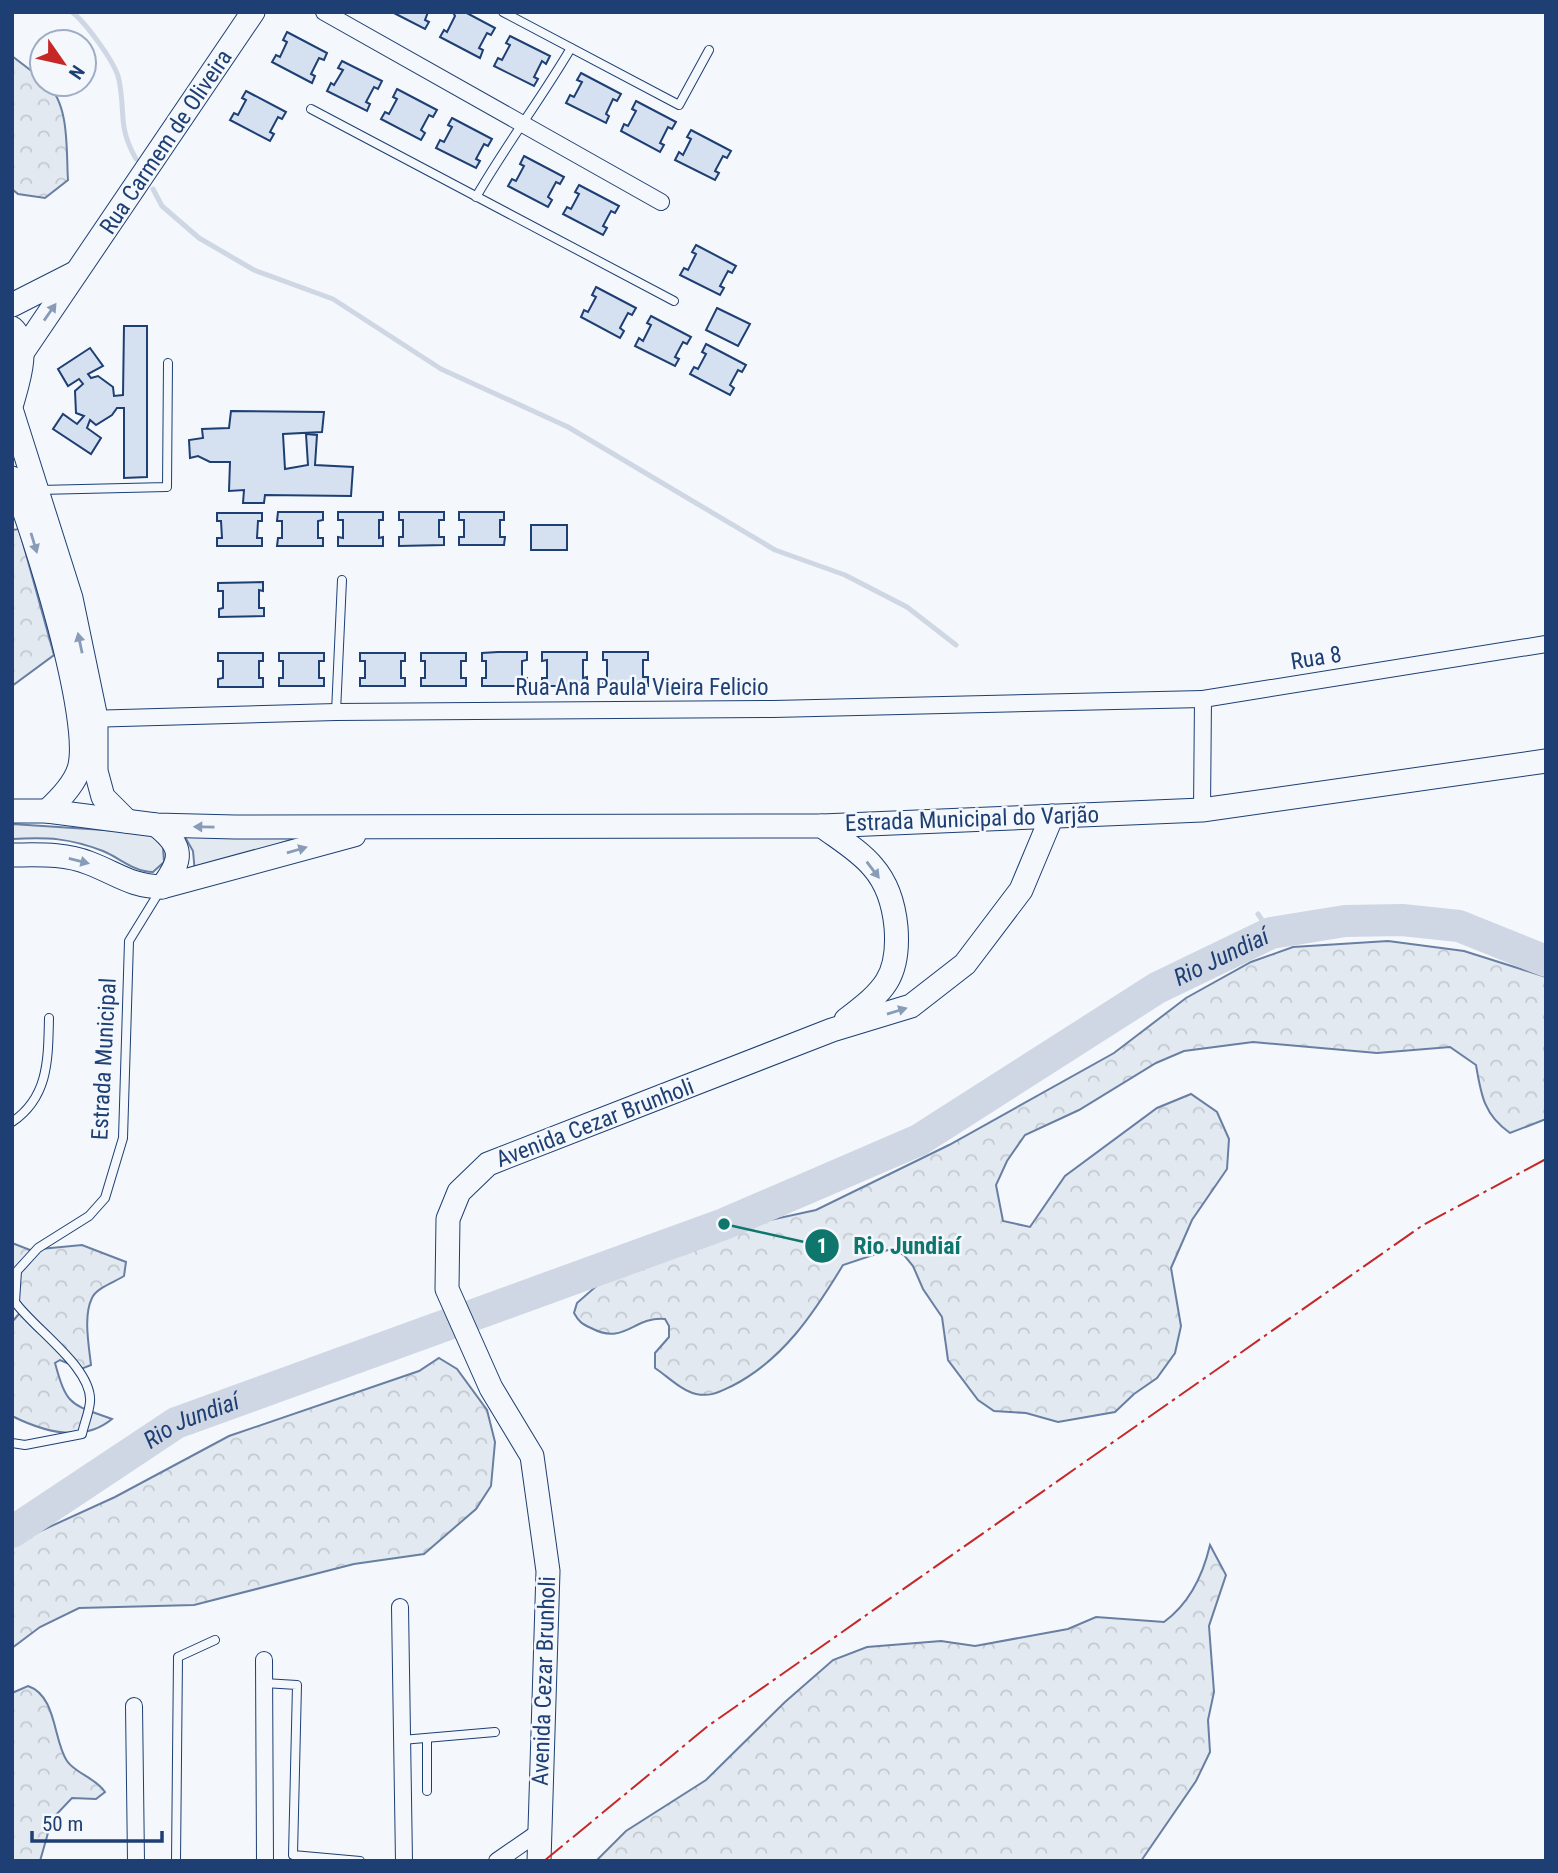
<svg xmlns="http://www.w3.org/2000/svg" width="1558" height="1873" font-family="'Roboto Condensed',sans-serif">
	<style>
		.green { fill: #e3e9f0; stroke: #687fa3; stroke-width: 2 }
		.forest { fill: url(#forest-crowns); stroke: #687fa3; stroke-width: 2 }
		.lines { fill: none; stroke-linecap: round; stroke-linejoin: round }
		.stream { stroke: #cfd7e4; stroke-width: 5 }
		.river { stroke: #cfd7e4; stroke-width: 32 }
		.building { fill: #d5e0f0; stroke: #1d3f73; stroke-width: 2 }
		.service-casing { stroke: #1d3f73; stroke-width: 10 }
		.minor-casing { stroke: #1d3f73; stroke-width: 18 }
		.secondary-casing { stroke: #1d3f73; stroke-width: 25 }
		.service { stroke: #f4f7fb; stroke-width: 8 }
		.minor { stroke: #f4f7fb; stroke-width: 16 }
		.secondary { stroke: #f4f7fb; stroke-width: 23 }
		.power { stroke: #c62828; stroke-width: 2; stroke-dasharray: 24 5 3.5 5; stroke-linecap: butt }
		.oneway { fill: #889bb7 }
		.labels { text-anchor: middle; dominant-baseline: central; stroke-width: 5; stroke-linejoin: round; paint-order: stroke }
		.street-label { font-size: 23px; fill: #1d3f73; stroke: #f4f7fb }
		.water-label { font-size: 24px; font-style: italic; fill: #1d3f73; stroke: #f4f7fb }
		.leader { fill: none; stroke: #0f766e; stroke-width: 2.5 }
		.callout-dot { fill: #0f766e; stroke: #f4f7fb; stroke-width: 2.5 }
		.mark-label { font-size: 21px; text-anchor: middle; font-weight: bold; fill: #fff }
		.callout-label { font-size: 24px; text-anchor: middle; font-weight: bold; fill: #0f766e; stroke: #f4f7fb; stroke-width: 5; stroke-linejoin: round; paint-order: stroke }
	</style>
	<defs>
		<pattern id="forest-crowns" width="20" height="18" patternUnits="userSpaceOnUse" patternTransform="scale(1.75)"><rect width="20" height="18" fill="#e3e9f0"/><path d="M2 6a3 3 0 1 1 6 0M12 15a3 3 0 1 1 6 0" fill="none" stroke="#c2c9d1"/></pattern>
	</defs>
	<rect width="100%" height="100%" fill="#f4f7fb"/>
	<g class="green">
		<path d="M12,824L150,833L163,847L164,862L153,872C134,872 120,858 103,851C69,838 48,837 12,839Z"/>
		<path d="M308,834L195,873L193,851L185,837Z"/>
	</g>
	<g class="forest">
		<path d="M12,56L42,79V84H47C70,105 66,151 68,180L45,198L18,194L12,189Z"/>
		<path d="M19,529L54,655L12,686V530Z"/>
		<path d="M1388,941L1464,951L1546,977V1119L1510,1133C1484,1115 1481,1095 1476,1065L1450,1047L1377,1053L1253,1042L1184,1051L1156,1063L1079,1110L1025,1135L1007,1161L996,1185L1003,1221L1030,1227L1065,1176L1157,1108L1191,1094L1217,1112L1229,1139L1227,1169L1192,1220L1171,1268L1181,1326L1175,1353L1157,1378L1134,1394L1115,1412L1058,1422L1026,1413L994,1411L978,1400L948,1360L942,1317L923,1289L913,1266L904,1255L891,1249L843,1265C814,1313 783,1360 732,1386C719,1392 711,1397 696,1394C682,1391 667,1376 655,1368V1353L669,1337V1326L665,1319C633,1316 625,1346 591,1328C582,1324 579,1322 574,1313L577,1303L601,1282L674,1241L816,1210L949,1145L1114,1053L1186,998L1251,962L1293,947Z"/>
		<path d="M12,1243L30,1250L82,1245L126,1262L124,1276C115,1282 96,1288 92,1298C83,1316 89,1346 91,1365L81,1369L60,1360L55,1363C67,1407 71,1404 112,1419C83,1443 44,1432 12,1416V1322L19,1314L17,1292L12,1285Z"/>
		<path d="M439,1358L457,1369L487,1410L495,1442L491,1486L476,1509L424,1554L354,1564L194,1605L79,1608L40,1627L12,1648V1544L115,1497L229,1436L419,1371Z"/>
		<path d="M1210,1545L1226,1575L1209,1626L1214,1692L1208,1720L1210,1752L1196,1781L1141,1861H596L626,1831L706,1780L785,1702L833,1660L867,1647L941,1641L975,1646L1068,1629L1096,1617L1164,1622C1190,1603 1203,1575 1210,1545Z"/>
		<path d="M28,1686C57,1696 53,1740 67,1761C76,1774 96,1778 105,1792L96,1799L72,1798L52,1819L40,1861H12V1693Z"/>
	</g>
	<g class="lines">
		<g class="stream">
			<path d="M72,12C85,22 116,63 119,80C126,114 117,125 136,159"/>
			<path d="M153,189L162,206L199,238L254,270L333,299L441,369L568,427L775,550L845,575L907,607L956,645"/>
			<path d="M1258,914L1271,933"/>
		</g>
		<path class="river" id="s1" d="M12,1532L176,1423L724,1224L919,1140L1157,988L1271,933L1345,921L1402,920L1459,926L1546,961"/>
	</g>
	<g class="building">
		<path d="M392,12H428L425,20L429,22L425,29Z"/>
		<path d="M453,12H465L495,28L491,35L487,33L479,48L483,50L480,58L440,37L444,30L447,32L455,16Z"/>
		<path d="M287,32L327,53L324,60L319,58L311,74L315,76L312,83L272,62L276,55L280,57L287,42L283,40Z"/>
		<path d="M510,36L550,56L546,64L542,61L534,77L538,79L534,86L494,66L498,58L502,60L510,45L506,43Z"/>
		<path d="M342,61L382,81L378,89L374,87L366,102L370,104L367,111L327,91L331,83L334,85L343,70L338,68Z"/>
		<path d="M581,73L621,94L617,101L613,99L606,114L609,116L606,123L566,103L570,95L574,97L582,82L577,80Z"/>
		<path d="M397,89L437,110L433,117L429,115L421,130L425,133L421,140L381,119L385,112L389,114L397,99L393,97Z"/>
		<path d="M246,91L286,112L282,119L278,117L270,132L274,134L270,141L230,120L234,113L238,115L246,100L242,98Z"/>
		<path d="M636,101L676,122L672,129L668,127L660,143L664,145L660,152L621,131L624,124L628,126L636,111L632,109Z"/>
		<path d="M452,118L492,139L488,146L484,144L476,159L480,161L476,168L436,148L440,140L444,142L452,127L448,125Z"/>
		<path d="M691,130L731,151L727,158L723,156L715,171L719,173L715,180L675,160L679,152L683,155L691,139L687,137Z"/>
		<path d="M524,156L564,177L560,184L556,182L548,197L552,200L548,207L508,186L512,179L516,181L524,166L520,164Z"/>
		<path d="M579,185L619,206L615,213L611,211L603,226L607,228L603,235L563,214L567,207L571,209L579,194L575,192Z"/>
		<path d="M696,245L736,266L732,273L728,271L720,286L724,288L720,295L680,275L684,268L688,270L696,254L692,252Z"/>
		<path d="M596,287L636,308L632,315L628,313L620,328L624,331L620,338L581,317L584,310L588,312L596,297L592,295Z"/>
		<path d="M717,308L750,324L738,346L706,330Z"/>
		<path d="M651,316L691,337L687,344L683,342L675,357L679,359L675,366L635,346L639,338L643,341L651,325L647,323Z"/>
		<path d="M124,326H147V477L124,478V408H117L112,415L96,425L90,420L87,428L101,438L91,454L53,429L63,414L77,424L84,416L76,413L75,391L83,384L79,379L68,386L58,369L90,348L103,366L88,374L91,378L98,376L113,387L114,396L123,395Z"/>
		<path d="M706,344L746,365L742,372L738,370L730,385L734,388L730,395L690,374L694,367L698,369L706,354L702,352Z"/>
		<path d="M231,411L324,412L322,432L283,434L285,469L308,465L306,434L317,435L315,465L353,467L351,496L265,495L264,503H243L244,490L229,491L230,462H210L198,456L190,458L189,440L203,438L202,429L229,428Z"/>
		<path d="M278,512H323V520L318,521V538H323V546H277L278,538H282V521H277Z"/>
		<path d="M338,512H383V520H379V538L383,537V546H338V537L343,538V520H338Z"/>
		<path d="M399,512H444V520H439V537H444V545L399,546V537H403V520H399Z"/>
		<path d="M459,512H504V520H500V537H505L504,545H459V537H464V520H459Z"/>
		<path d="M217,513H262V521H258L257,538H262V546H217V538H222L221,521H217Z"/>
		<rect x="531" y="525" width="36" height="25"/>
		<path d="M263,582V591L259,590V608H264V616L219,617V609L223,608V591H218V583Z"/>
		<path d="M498,652H527V660L522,661V678H527L526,686H482V678H486V661H482V653Z"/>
		<path d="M542,652H587V660H583V678L587,677V686H542V678H547V660L542,661Z"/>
		<path d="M603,652H648V660H643V677H648V686H603V677L607,678V660H603Z"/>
		<path d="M218,653H263V661H259V678H263V687H218V679L223,678V661H218Z"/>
		<path d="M279,653H324V661H319V678H324V686H279V678H283V661H279Z"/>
		<path d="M360,653H405V661H401V678H405V686H360V678H365V661H360Z"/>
		<path d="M421,653H466V661H461V678H466V686H421V678H425V661H421Z"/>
	</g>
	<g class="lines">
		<defs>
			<g id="service">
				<path d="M503,12L679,105L709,50"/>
				<path d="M311,109L674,301"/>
				<path d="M476,197C506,145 541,99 571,48"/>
				<path d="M39,490L167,487L168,363"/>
				<path d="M336,712L342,580"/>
				<path d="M12,1122C49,1097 48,1059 49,1018"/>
				<path d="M12,1443L25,1445L82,1434C84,1424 89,1413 90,1402C93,1368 34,1329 15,1302L17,1271L38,1248L89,1216L105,1198L123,1138L129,941L161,889"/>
				<path d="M264,1683L297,1685L293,1855L360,1861"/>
				<path d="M402,1740L495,1732"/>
				<path d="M427,1791V1738"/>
				<path d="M176,1861L178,1657L215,1640"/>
			</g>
			<g id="minor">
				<path d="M324,12L661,202"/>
				<path d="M86,719L336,712L773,709L1203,699"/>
				<path d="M1202,810L1203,699L1546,644"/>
				<path d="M400,1607L404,1861"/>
				<path d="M264,1660L265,1861"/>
				<path d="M134,1706L136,1861"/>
				<path d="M497,1861L539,1832"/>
			</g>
			<g id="secondary">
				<path d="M12,305L75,273"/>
				<path d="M12,328C31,345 18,382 12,403"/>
				<path d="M22,353L253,12"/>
				<path d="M12,412L71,598L96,718V771L103,797L127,821"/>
				<path d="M12,478C33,529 94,721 79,769C74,785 59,800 47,811"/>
				<path d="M12,811H47L156,825L235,827L822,826L1202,810L1546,761"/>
				<path d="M156,825C184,847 183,859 162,887"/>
				<path d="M822,826C838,838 860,851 873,867C887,883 894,906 896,927C900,977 884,991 846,1020"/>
				<path d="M12,855C38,855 64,853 89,863C118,874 130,886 162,887L354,835"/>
				<path d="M539,1861L548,1571L532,1456L491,1388L447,1289L448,1219L459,1192L488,1164L832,1030L911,1006L965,964L1021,890L1052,816"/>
			</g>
		</defs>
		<use href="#service" class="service-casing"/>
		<use href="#minor" class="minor-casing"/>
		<use href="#secondary" class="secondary-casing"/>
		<use href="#service" class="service"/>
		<use href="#minor" class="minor"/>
		<use href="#secondary" class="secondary"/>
		<path class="power" d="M544,1861L708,1726L1423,1225L1546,1159"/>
	</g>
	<defs><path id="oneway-solid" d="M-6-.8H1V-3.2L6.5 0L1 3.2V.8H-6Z" transform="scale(1.75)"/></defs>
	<g class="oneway">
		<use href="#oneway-solid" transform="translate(50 312) rotate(-55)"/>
		<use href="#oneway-solid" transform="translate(34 543) rotate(73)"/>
		<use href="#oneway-solid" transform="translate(80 643) rotate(-102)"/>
		<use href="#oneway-solid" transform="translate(204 827) rotate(-179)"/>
		<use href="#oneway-solid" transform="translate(297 850) rotate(-16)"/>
		<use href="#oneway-solid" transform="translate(79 861) rotate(14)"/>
		<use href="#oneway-solid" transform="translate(873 870) rotate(53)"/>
		<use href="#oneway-solid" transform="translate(897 1011) rotate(-17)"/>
	</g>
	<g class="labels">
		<g class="street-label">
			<text transform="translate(166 142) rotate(-56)">Rua Carmem de Oliveira</text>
			<text transform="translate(1316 658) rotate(-9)">Rua 8</text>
			<text x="642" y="687">Rua Ana Paula Vieira Felicio</text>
			<text transform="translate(972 819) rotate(-2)">Estrada Municipal do Varjão</text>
			<text transform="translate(104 1059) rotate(-87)">Estrada Municipal</text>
			<text transform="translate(595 1123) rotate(-21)">Avenida Cezar Brunholi</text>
			<text transform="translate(544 1681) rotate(-88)">Avenida Cezar Brunholi</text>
		</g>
		<g class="water-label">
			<text stroke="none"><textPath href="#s1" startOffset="1346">Rio Jundiaí</textPath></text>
			<text stroke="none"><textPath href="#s1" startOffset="212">Rio Jundiaí</textPath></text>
		</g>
	</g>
	<path class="leader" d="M724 1224L822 1246"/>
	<g class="callout-dot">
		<circle cx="724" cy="1224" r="7"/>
		<circle cx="822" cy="1246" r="18"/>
	</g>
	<g class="mark-label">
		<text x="822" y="1253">1</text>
	</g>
	<g class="callout-label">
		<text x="907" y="1254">Rio Jundiaí</text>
	</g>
	<rect width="1558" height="1873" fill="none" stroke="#1d3f73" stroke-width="28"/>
	<g transform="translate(63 63) rotate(124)"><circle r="33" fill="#f4f7fb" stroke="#9eadc5" stroke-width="2"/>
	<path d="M0-5L12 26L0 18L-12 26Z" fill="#c62828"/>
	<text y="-10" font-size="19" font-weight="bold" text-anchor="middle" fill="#1d3f73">N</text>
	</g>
	<path d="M32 1831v10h130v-10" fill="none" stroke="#1d3f73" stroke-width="3.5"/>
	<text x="42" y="1831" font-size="21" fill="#1d3f73" stroke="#f4f7fb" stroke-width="5" paint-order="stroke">50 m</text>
</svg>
